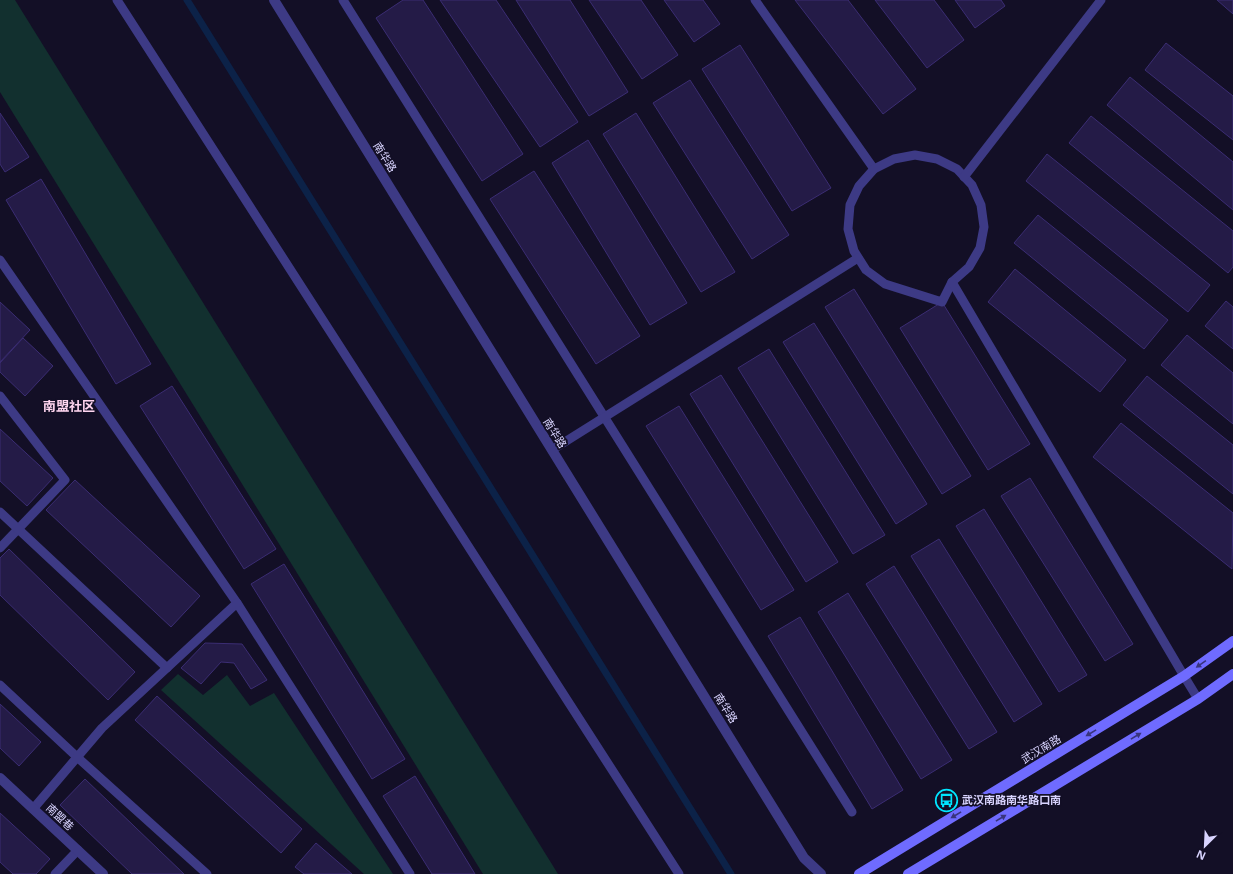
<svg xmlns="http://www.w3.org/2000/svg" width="1233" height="874" font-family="'Noto Sans','Noto Sans SC',sans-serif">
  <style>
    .green { fill: #12302f }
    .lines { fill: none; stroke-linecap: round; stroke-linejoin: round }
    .stream { stroke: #0c2248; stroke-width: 7 }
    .building { fill: #241b47; stroke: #3b2d73 }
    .service { stroke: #3d3a85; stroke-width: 9 }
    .minor { stroke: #3d3a85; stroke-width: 10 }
    .secondary { stroke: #6f6bff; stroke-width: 10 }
    .oneway { fill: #38347d }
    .labels { text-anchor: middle; stroke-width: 3.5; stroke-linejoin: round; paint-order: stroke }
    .street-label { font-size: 11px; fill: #d9d4ff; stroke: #130f26 }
    .poi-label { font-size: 11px; font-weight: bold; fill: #d9d4ff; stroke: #130f26; text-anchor: start }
    .quarter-label { font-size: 13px; font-weight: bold; fill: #ffd6f0; stroke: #130f26 }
  </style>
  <rect width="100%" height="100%" fill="#130f26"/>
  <!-- green -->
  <g class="green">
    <polygon points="0,0 15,0 558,874 483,874 0,92"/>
    <polygon points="178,674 203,695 227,675 250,706 274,693 393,874 364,874 161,690"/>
  </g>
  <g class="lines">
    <!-- stream -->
    <polyline class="stream" points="187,0 731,874"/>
  </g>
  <!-- building -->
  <g class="building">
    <polygon points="403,0 423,0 523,154 482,181 376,18"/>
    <polygon points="440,0 496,0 578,122 540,147"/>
    <polygon points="516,0 570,0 628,92 589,116"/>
    <polygon points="589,0 641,0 678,55 642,79"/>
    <polygon points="664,0 703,0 720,24 694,42"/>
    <polygon points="795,0 848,0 916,89 883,114"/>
    <polygon points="875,0 934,0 964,40 927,68"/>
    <polygon points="955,0 1001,0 1005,6 975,28"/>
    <polygon points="1217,0 1233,0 1233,14"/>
    <polygon points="1166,43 1233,96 1233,140 1145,70"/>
    <polygon points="740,45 831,188 792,211 702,69"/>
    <polygon points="1130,77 1233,162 1233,210 1107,105"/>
    <polygon points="690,80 789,235 752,259 653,103"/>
    <polygon points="0,113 29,157 5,172 0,164"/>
    <polygon points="636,113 735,272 701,292 603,134"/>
    <polygon points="1091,116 1233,231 1233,267 1228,273 1069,143"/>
    <polygon points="588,140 687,303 650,325 552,163"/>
    <polygon points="1047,154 1210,285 1188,312 1026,181"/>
    <polygon points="534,171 640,336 596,364 490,199"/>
    <polygon points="41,179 151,364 116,384 6,200"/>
    <polygon points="1038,215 1168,320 1144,349 1014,243"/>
    <polygon points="1015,269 1126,360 1100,392 988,302"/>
    <polygon points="854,289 971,476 942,494 825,307"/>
    <polygon points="1226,301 1233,307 1233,349 1205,326"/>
    <polygon points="0,302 30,330 0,362"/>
    <polygon points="942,302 1030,444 988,470 900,328"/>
    <polygon points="814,323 927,504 896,524 783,342"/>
    <polygon points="1187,335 1233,373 1233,424 1161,365"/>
    <polygon points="23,338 53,366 25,396 0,372 0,363"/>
    <polygon points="769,349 885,535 853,554 738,368"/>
    <polygon points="721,375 838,562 806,582 690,394"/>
    <polygon points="1147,376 1233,445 1233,494 1123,405"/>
    <polygon points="172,386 276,549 244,569 140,406"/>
    <polygon points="679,406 794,590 761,610 646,426"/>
    <polygon points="1121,423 1233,513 1232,569 1093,457"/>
    <polygon points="0,429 53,478 27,506 0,481"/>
    <polygon points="1030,478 1133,644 1105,661 1001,496"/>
    <polygon points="75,480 200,596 171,627 46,510"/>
    <polygon points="984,509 1087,675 1059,692 956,526"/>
    <polygon points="939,539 1042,704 1014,722 911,556"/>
    <polygon points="9,549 135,672 108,700 0,595 0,558"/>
    <polygon points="284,564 405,759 372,779 251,584"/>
    <polygon points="894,566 997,732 969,749 866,584"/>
    <polygon points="848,593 952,760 921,779 818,612"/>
    <polygon points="800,617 903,790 872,809 768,636"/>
    <polygon points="205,643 242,644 267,680 251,689 234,663 221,662 201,684 181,668"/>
    <polygon points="157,696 302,829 281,853 135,720"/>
    <polygon points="0,704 41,742 19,766 0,748"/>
    <polygon points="415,776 475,874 432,874 383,796"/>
    <polygon points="85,779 184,874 132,874 60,805"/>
    <polygon points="0,813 50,859 36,874 13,874 0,862"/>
    <polygon points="316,843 352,874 304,874 295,867"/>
  </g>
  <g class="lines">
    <!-- service -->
    <g class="service">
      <polyline points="117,0 679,874"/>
      <polyline points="343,0 852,812"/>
      <polyline points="755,0 874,169"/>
      <polygon points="915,155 937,159 957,169 972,185 981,205 984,227 980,248 969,267 952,282 942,302 885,284 866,270 854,251 848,229 850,205 859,186 874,169 894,159"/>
      <polyline points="964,177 1101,0"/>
      <polyline points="0,260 237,603 410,874"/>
      <polyline points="952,282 1184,676 1198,699"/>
      <polyline points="0,396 65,480 0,548"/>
      <polyline points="552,450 858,258"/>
      <polyline points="0,512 167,668"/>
      <polyline points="0,685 77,757 207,874"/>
      <polyline points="33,809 102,728 237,603"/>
      <polyline points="55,874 78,850"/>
    </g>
    <!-- minor -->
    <g class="minor">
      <polyline points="274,0 804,858 821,874"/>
      <polyline points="0,778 103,874"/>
    </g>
    <!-- secondary -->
    <g class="secondary">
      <polyline points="859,874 1184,676 1233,641"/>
      <polyline points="908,874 1198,699 1233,674"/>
    </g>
  </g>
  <!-- one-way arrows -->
  <defs><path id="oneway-solid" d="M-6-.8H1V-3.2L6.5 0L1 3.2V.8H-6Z"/></defs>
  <g class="oneway">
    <use href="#oneway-solid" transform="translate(1201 664) rotate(145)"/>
    <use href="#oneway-solid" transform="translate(1091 733) rotate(149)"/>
    <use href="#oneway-solid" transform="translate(1136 736) rotate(-31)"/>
    <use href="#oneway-solid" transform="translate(956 815) rotate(149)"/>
    <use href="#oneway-solid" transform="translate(1001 818) rotate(-31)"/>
  </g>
  <!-- icons -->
  <defs>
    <symbol id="bus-ring" viewBox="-11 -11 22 22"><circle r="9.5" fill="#130f26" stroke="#00e5ff" stroke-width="1.5"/><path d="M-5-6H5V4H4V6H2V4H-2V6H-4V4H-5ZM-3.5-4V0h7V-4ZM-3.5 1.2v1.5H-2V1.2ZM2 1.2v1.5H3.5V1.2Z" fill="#00e5ff"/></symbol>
  </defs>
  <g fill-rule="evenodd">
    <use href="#bus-ring" x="934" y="788" width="25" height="25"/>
  </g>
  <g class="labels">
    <!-- street labels -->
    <g class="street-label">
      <text transform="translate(385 157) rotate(58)" y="4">南华路</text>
      <text transform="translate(555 433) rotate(58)" y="4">南华路</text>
      <text transform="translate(726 708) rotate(58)" y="4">南华路</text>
      <text transform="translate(1041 749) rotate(-31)" y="4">武汉南路</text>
      <text transform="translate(60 817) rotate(43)" y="4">南盟巷</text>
    </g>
    <!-- poi labels -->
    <g class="poi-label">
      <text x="962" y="804">武汉南路南华路口南</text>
    </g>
    <!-- quarter labels -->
    <g class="quarter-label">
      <text x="69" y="411">南盟社区</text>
    </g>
  </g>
  <!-- north arrow -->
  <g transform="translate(1205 846) rotate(204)" stroke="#130f26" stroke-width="3" paint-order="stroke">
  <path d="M0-3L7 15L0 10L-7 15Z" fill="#d9d4ff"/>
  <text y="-6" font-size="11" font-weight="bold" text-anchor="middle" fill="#d9d4ff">N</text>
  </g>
</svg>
